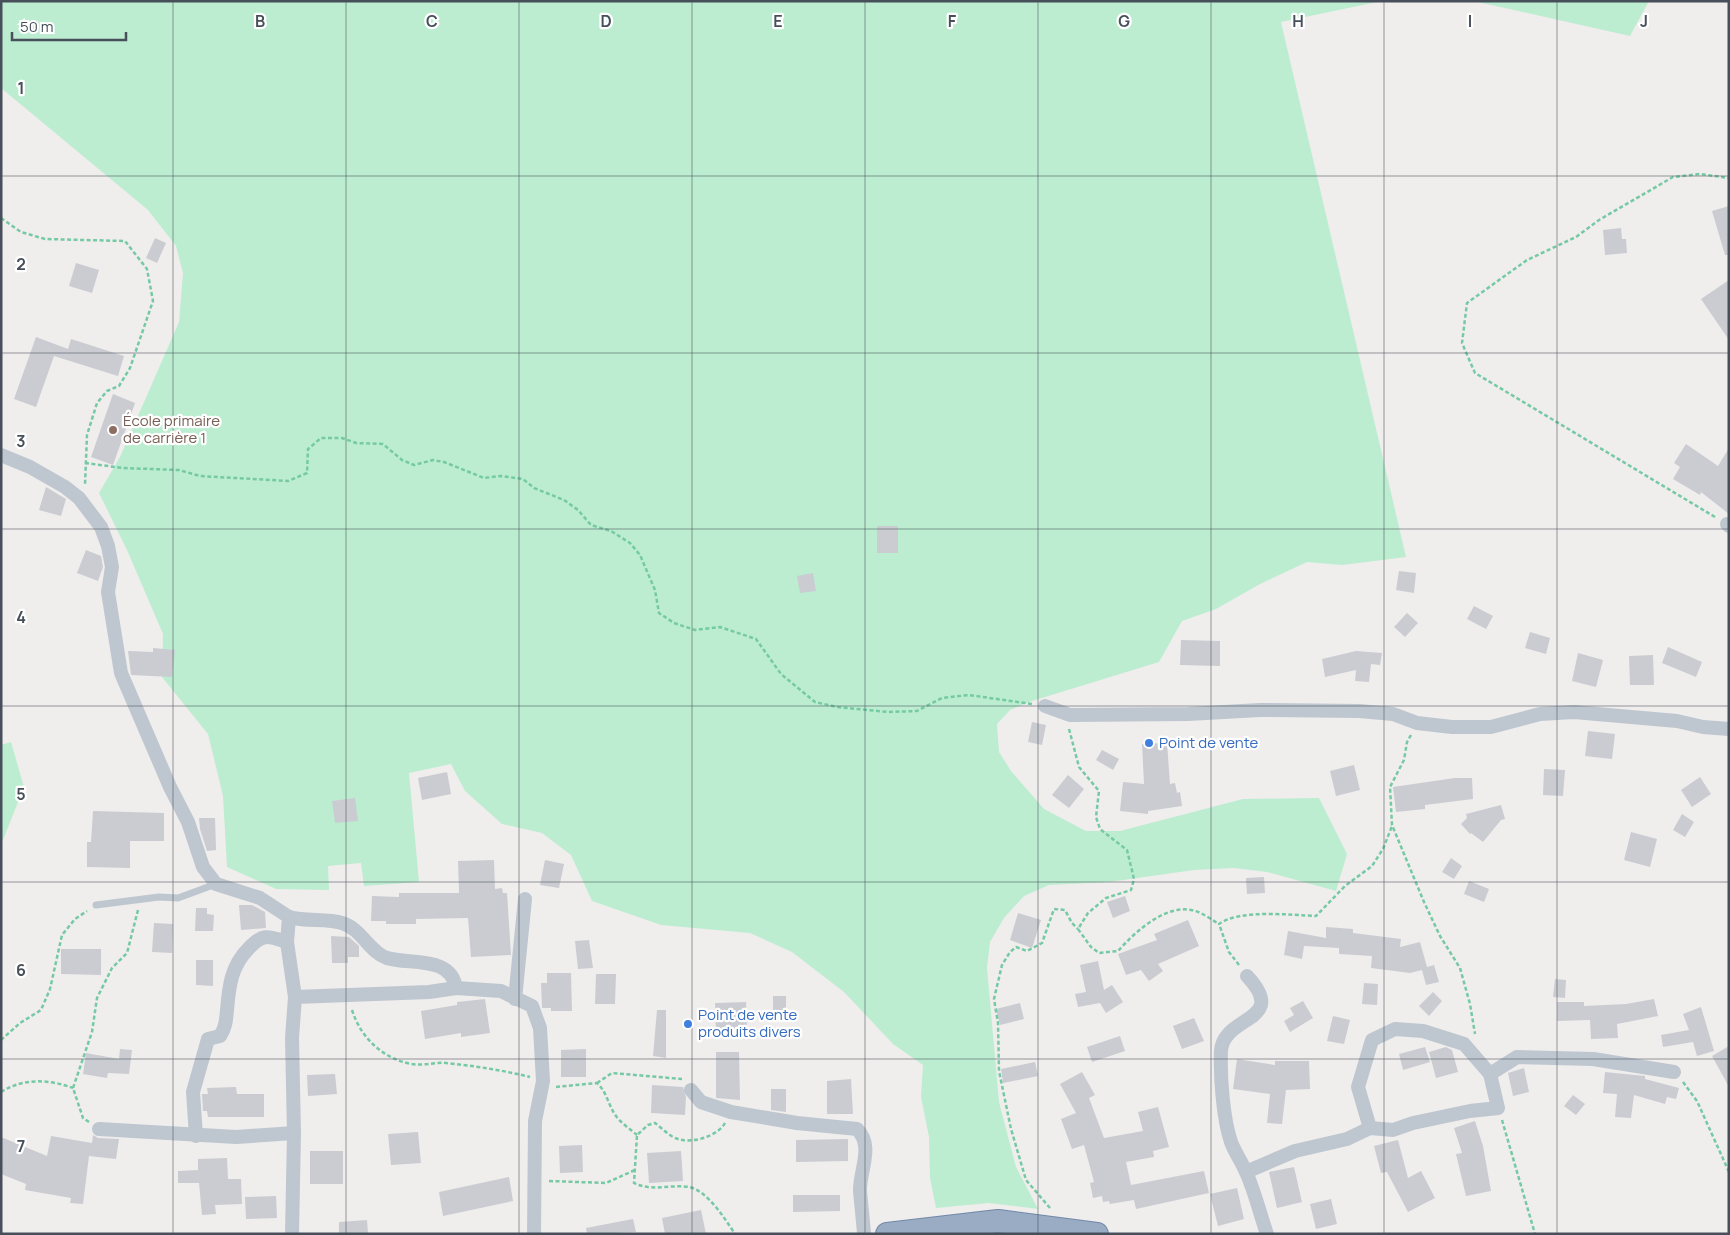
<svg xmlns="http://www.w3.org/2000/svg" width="1730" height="1235" font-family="Manrope,sans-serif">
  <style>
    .green { fill: #bcedd1 }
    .building { fill: #caccd2 }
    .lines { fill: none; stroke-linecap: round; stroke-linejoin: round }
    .trunk-casing { stroke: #7188a7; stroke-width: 24 }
    .path { stroke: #75caa4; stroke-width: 2.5; stroke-dasharray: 4 2.5; stroke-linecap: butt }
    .service { stroke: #bec7cf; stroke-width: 7 }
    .minor { stroke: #bec7cf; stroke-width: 14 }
    .trunk { stroke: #9aacc4; stroke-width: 22 }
    .grid { fill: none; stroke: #464f5a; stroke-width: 1; stroke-opacity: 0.55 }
    .education-dot { fill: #8d6e63; stroke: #fff; stroke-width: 2 }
    .shop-dot { fill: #3f7fe0; stroke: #fff; stroke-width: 2 }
    .labels { text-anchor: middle; stroke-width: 4.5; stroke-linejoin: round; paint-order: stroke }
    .education-label { font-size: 15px; fill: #785e54; stroke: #fff; text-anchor: start }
    .shop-label { font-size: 15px; fill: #366cbe; stroke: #fff; text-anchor: start }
    .grid-label { font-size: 16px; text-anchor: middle; font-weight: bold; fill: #464f5a; stroke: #fff; stroke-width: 4.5; stroke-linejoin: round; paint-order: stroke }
  </style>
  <rect width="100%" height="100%" fill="#f0eded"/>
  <!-- green -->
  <g class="green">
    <polygon points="1,1 1382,1 1281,22 1406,557 1342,565 1307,562 1260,584 1216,609 1182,621 1159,662 1032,701 1010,710 997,724 999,752 1011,771 1044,809 1086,831 1120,831 1243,799 1319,798 1347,854 1336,891 1267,872 1234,868 1194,870 1109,882 1049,885 1024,896 1004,918 990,942 987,968 999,1102 1016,1167 1038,1209 989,1203 936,1208 930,1178 929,1137 921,1097 923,1065 893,1044 844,992 792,952 750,933 661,925 592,901 571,855 542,833 502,824 465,791 451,764 409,773 419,882 364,886 361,863 328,866 329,890 276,889 227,867 223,796 208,734 162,677 163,634 127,550 99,493 120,457 179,322 183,273 176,246 148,210 1,88"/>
    <polygon points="1473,1 1649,1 1630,36"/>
    <polygon points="11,742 24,787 1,845 1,745"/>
  </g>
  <!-- building -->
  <g class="building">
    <polygon points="1729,206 1729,255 1725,255 1712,211"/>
    <polygon points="1621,228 1622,239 1626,239 1627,253 1605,255 1603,230"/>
    <polygon points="155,238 166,243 157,263 146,258"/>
    <polygon points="76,263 99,270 92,293 69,286"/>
    <polygon points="1729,280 1729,340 1701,299"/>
    <polygon points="36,337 68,349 71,339 124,356 118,376 54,356 36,407 14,399"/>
    <polygon points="113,394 135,403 113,465 91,457"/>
    <polygon points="1686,444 1718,466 1729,448 1729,514 1701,492 1700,495 1673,479 1680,467 1674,463"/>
    <polygon points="46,487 66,499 61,516 39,510"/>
    <rect x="877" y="526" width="21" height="27"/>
    <polygon points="86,550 101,556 103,567 98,581 77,573"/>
    <polygon points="1399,571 1416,573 1414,593 1396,590"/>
    <polygon points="813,573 816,591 800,593 797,576"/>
    <polygon points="1474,606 1493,616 1486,629 1467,619"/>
    <polygon points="1407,613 1418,623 1405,637 1394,627"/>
    <polygon points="1530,632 1550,638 1546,654 1525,648"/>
    <polygon points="1181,640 1220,641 1220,666 1180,665"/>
    <polygon points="1668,647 1702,662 1696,677 1662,663"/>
    <polygon points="153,648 175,650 172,677 131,675 128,651 153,652"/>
    <polygon points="1356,651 1382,653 1380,665 1371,664 1369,682 1355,681 1356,670 1325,677 1322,659"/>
    <polygon points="1578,653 1603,660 1596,687 1572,681"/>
    <polygon points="1653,655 1654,685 1630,685 1629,656"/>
    <polygon points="1032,722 1046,725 1042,745 1028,742"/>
    <polygon points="1588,731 1615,734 1612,759 1585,756"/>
    <polygon points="1167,743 1170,784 1175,783 1177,793 1180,792 1182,806 1148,811 1148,814 1120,811 1123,782 1144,784 1142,744"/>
    <polygon points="1102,750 1119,759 1113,770 1096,760"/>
    <polygon points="1354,765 1360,790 1336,796 1330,771"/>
    <polygon points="1544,769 1565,770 1563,796 1543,795"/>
    <polygon points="447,772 451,794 422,800 418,778"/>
    <polygon points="1068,775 1084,789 1069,808 1052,795"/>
    <polygon points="1700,777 1711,794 1692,807 1681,790"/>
    <polygon points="1455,778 1472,778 1473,799 1425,805 1425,809 1396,812 1393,787"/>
    <polygon points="355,798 358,821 335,823 332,801"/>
    <polygon points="1501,805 1505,819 1501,820 1483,842 1471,833 1470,834 1461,824 1467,818 1466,814"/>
    <polygon points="93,811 164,813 164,841 130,841 130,868 87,867 87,842 91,842"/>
    <polygon points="1682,814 1694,822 1685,837 1673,830"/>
    <polygon points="199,818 215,818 216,850 207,851 200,829"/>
    <polygon points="1631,832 1657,839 1650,867 1624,860"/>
    <polygon points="1451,858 1462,866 1454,879 1442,872"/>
    <polygon points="494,860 495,889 502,888 503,893 507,893 511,955 471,957 468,918 416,919 416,924 386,924 386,921 371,921 372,896 399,897 399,893 459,893 458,861"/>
    <polygon points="545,860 564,864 559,888 540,885"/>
    <polygon points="1264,877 1265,893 1247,894 1246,878"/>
    <polygon points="1469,881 1489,889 1484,902 1464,894"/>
    <polygon points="1125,896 1130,911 1113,918 1107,902"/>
    <polygon points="239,905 252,905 265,912 266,928 241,930"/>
    <polygon points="196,908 207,908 207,914 214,915 213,931 195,931"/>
    <polygon points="1018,913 1041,920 1032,948 1010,940"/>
    <polygon points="1188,920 1199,946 1158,964 1163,971 1149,981 1141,970 1126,975 1118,954 1157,940 1154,934"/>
    <polygon points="154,923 173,924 172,953 152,952"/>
    <polygon points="1326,927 1353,929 1353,933 1401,939 1400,947 1420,942 1427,967 1434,965 1439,982 1426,985 1422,970 1410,973 1371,968 1372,956 1339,954 1339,948 1304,946 1302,959 1284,955 1288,931 1326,938"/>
    <polygon points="331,936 349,937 359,946 359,957 348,957 348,963 332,963"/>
    <polygon points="589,940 593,968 578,969 575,941"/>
    <polygon points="61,949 101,949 101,975 61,974"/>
    <polygon points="196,960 213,960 213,986 196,985"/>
    <polygon points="1098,961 1104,990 1112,985 1123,1002 1106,1013 1100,1003 1078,1007 1075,994 1086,992 1080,965"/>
    <polygon points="547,973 571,973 572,1011 551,1011 551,1008 542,1008 541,983 547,983"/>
    <polygon points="596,974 616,974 615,1004 595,1004"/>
    <polygon points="1555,979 1566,980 1565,998 1553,997"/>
    <polygon points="1364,983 1378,984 1377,1005 1362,1004"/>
    <polygon points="1433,992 1442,1001 1429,1016 1419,1006"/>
    <rect x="773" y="996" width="13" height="18"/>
    <polygon points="485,999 490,1033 461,1037 461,1033 425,1039 421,1011 457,1005 457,1002"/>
    <polygon points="1654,999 1658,1016 1617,1024 1618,1038 1591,1039 1590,1020 1557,1021 1557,1002 1584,1002 1584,1006 1626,1004"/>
    <polygon points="1303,1001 1313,1018 1290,1032 1284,1021 1294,1015 1290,1008"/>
    <polygon points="746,1002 747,1029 716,1030 715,1003"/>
    <polygon points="1020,1003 1024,1019 1000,1025 996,1009"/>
    <polygon points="1701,1007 1714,1051 1697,1056 1693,1042 1663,1047 1661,1035 1689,1030 1683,1014"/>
    <polygon points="657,1010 666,1010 666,1058 653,1056"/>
    <polygon points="1333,1016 1350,1020 1344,1044 1327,1041"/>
    <polygon points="1194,1018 1204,1041 1182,1049 1173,1026"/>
    <polygon points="1120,1036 1125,1051 1092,1062 1087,1047"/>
    <polygon points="1729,1046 1729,1087 1712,1056"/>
    <polygon points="1425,1047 1430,1062 1403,1070 1399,1054"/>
    <polygon points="1446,1047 1452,1050 1458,1072 1436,1078 1429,1052"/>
    <polygon points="120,1049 132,1050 129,1074 108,1073 107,1078 83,1074 86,1053 119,1059"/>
    <polygon points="586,1049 586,1077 561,1077 561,1050"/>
    <polygon points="716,1052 739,1052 740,1100 716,1098"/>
    <polygon points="1237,1059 1275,1065 1275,1061 1309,1061 1310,1089 1286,1090 1282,1124 1267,1123 1270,1094 1233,1089"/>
    <polygon points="1035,1062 1038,1076 1003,1083 1001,1069"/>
    <polygon points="1524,1068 1529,1092 1513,1096 1508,1073"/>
    <polygon points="1082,1072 1095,1095 1089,1098 1104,1138 1143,1131 1138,1112 1158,1107 1169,1147 1153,1151 1154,1157 1126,1162 1131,1185 1204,1171 1209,1193 1136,1209 1134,1200 1110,1204 1109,1201 1103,1202 1102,1196 1093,1198 1090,1183 1094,1182 1084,1145 1072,1149 1061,1119 1076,1113 1060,1084"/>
    <polygon points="1605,1072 1645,1076 1645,1079 1679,1088 1676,1099 1667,1097 1665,1104 1634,1095 1631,1118 1615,1117 1617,1094 1603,1093"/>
    <polygon points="335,1074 337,1094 308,1096 307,1075"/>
    <polygon points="851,1079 853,1114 827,1114 827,1081"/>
    <polygon points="652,1085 683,1087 686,1097 685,1115 651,1113"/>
    <polygon points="236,1087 237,1094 264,1094 264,1117 208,1117 207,1111 203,1111 202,1094 208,1094 207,1088"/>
    <polygon points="771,1089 786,1089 786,1112 771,1110"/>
    <polygon points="1573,1095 1585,1104 1576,1115 1564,1106"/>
    <polygon points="1475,1121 1483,1146 1491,1191 1466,1196 1456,1154 1462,1153 1454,1128"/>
    <polygon points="418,1132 421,1163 391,1165 388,1134"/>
    <polygon points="93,1135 98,1138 119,1139 116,1159 89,1156 83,1204 70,1203 71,1198 25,1190 26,1184 1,1174 1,1137 47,1156 51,1136 92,1143"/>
    <polygon points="848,1139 848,1161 796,1162 796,1140"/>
    <polygon points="1398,1140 1408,1178 1421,1171 1435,1198 1408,1212 1387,1172 1381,1173 1374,1146"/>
    <polygon points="582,1145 583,1172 560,1173 559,1146"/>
    <rect x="310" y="1151" width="33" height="33"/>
    <polygon points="681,1151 683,1181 649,1183 647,1153"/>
    <polygon points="227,1158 228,1179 241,1179 242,1204 215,1205 216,1214 202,1215 199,1183 178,1183 178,1171 198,1170 198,1159"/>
    <polygon points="1294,1167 1302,1202 1277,1208 1269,1172"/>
    <polygon points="509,1177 513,1201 443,1216 439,1192"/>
    <polygon points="1237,1188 1244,1219 1218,1226 1210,1194"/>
    <polygon points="793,1195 840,1195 840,1211 793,1212"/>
    <polygon points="276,1196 277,1218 246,1219 245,1197"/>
    <polygon points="1331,1199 1337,1224 1316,1229 1310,1204"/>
    <polygon points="701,1210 706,1234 665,1234 662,1218"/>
    <polygon points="633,1219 636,1232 587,1234 586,1228"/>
    <polygon points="367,1220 368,1234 339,1234 339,1222"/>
  </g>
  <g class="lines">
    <defs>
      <polyline id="trunk" points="887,1234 998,1221 1097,1234"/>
    </defs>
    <!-- trunk casing -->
    <use href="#trunk" class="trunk-casing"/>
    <!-- path -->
    <g class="path">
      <polyline points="1,218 21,232 45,239 125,241 147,269 153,301 130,368 119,386 107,391 97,403 87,435 85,485"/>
      <polyline points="85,463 123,468 179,470 200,476 288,481 307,473 308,449 321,438 342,438 356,443 383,444 402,460 414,465 433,460 444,462 484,478 501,476 523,479 534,488 564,500 578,510 591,525 611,531 630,543 640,555 655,590 659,613 674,623 695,630 720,627 756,639 781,674 815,702 837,707 888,712 917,711 942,698 969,695 1032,704"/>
      <polyline points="1715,517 1475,373 1462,343 1467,303 1527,260 1576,237 1599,220 1673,177 1700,174 1729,178"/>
      <path d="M 1069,729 L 1079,767 L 1099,791 L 1096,817 L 1100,829 L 1127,850 L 1134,879 L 1131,890 L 1106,898 L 1088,913 L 1078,929 L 1091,947 L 1099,953 L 1118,951 C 1135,932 1167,902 1195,911 C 1203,913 1212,920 1219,924"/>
      <polyline points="1411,735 1407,742 1404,760 1390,787 1392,825 1424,902 1440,936 1460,968 1470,1004 1475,1034"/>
      <path d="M 1239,965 L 1229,952 L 1219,924 C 1239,909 1291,915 1316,916 L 1345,886 L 1372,866 L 1383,849 L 1392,826"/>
      <path d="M 352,1010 C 361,1038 382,1058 411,1064 C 423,1066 435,1062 446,1063 C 475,1066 502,1070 530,1077"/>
      <polyline points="1,1040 20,1023 41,1010 50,989 62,935 75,919 87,911"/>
      <polyline points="1683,1082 1697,1101 1729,1172"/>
      <polyline points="597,1083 612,1073 682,1079"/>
      <path d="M 556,1087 L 597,1083 C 607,1092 608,1105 616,1116 C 621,1123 630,1129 637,1135"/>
      <path d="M 1,1092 C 23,1078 49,1079 73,1088"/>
      <polyline points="1502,1120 1535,1234"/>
      <polyline points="89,1122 83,1118 73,1088 92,1032 97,998 112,968 127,953 138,910"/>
      <path d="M 725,1123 C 718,1136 692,1144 678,1139 C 670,1137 662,1128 655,1123 L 648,1125 L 637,1135 L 634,1183 C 652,1192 670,1184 689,1187 C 708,1191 725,1219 735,1234"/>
      <polyline points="549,1181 606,1183 635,1170"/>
      <polyline points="1050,1208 1026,1180 1011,1129 999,1071 998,1023 994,999 1002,965 1010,952 1016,947 1027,951 1042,943 1054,909 1065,910 1072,923 1078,929"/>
    </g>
    <!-- service -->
    <polyline class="service" points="96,905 159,897 178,898 216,884"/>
    <!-- minor -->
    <g class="minor">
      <polyline points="1,455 30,467 65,487 79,498 101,527 108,546 112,567 108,592 121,673 170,787 188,822 203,867 216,884 260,898 289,917 287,942 295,997 429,992 456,988 501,991 532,1006 540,1028 543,1081 535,1121 534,1234"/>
      <polyline points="1727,524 1729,526"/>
      <polyline points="1045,706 1070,715 1188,714 1260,710 1359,711 1393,714 1417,723 1452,727 1491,727 1540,714 1574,712 1677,721 1703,727 1729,729"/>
      <path d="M 289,917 C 306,922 326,918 342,923 C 362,929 369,952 387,958 C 409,965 451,955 456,988"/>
      <path d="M 1247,976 C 1290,1022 1223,1015 1221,1051 C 1220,1077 1223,1118 1231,1142 C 1235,1153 1242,1162 1246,1172 C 1255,1192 1260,1214 1267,1234"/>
      <polyline points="515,999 525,899"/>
      <path d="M 691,1090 L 701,1102 L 731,1112 L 797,1123 L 857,1129 C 874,1146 860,1169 860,1190 C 861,1204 863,1219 864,1234"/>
      <polyline points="1370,1128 1358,1087 1372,1040 1395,1029 1423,1031 1464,1044 1490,1074"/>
      <polyline points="99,1129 236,1137 294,1133"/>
      <path d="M 196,1136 L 193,1092 L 208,1039 L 220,1036 C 226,1027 226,1020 227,1010 C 229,986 231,966 249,948 C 263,933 268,936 287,942"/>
      <polyline points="1246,1172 1295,1151 1347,1139 1370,1128 1393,1130 1413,1123 1470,1111 1498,1108 1490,1074 1517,1057 1593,1059 1674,1072"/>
      <polyline points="292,1234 294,1133 292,1038 295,997"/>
    </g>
    <!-- trunk -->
    <use href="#trunk" class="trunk"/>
  </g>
  <!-- grid -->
  <path class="grid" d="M 173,1 L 173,1234M 346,1 L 346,1234M 519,1 L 519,1234M 692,1 L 692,1234M 865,1 L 865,1234M 1038,1 L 1038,1234M 1211,1 L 1211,1234M 1384,1 L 1384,1234M 1557,1 L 1557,1234M 1,176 L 1729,176M 1,353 L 1729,353M 1,529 L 1729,529M 1,706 L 1729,706M 1,882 L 1729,882M 1,1059 L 1729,1059"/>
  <!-- markers -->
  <circle class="education-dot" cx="113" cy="430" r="5"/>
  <g class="shop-dot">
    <circle cx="1149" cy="743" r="5"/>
    <circle cx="688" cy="1024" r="5"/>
  </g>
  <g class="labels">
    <!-- education labels -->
    <g class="education-label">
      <text x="123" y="426">École primaire<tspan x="123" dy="17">de carrière 1</tspan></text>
    </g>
    <!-- shop labels -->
    <g class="shop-label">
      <text x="1159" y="748">Point de vente</text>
      <text x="698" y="1020">Point de vente<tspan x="698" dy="17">produits divers</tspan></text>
    </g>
  </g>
  <g class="grid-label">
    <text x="260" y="27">B</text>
    <text x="432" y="27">C</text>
    <text x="606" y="27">D</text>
    <text x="778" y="27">E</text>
    <text x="952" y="27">F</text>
    <text x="1124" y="27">G</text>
    <text x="1298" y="27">H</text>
    <text x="1470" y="27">I</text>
    <text x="1644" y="27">J</text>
    <text x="21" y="94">1</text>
    <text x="21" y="270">2</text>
    <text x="21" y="447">3</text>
    <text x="21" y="623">4</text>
    <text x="21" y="800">5</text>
    <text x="21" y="976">6</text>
    <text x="21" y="1152">7</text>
  </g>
  <!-- border -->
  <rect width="1730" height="1235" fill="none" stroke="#464f5a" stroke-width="5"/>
  <!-- scale -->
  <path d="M12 32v8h114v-8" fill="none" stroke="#464f5a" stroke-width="2.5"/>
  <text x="20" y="32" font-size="15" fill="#464f5a" stroke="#ffffff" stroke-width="4" paint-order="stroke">50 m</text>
</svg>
